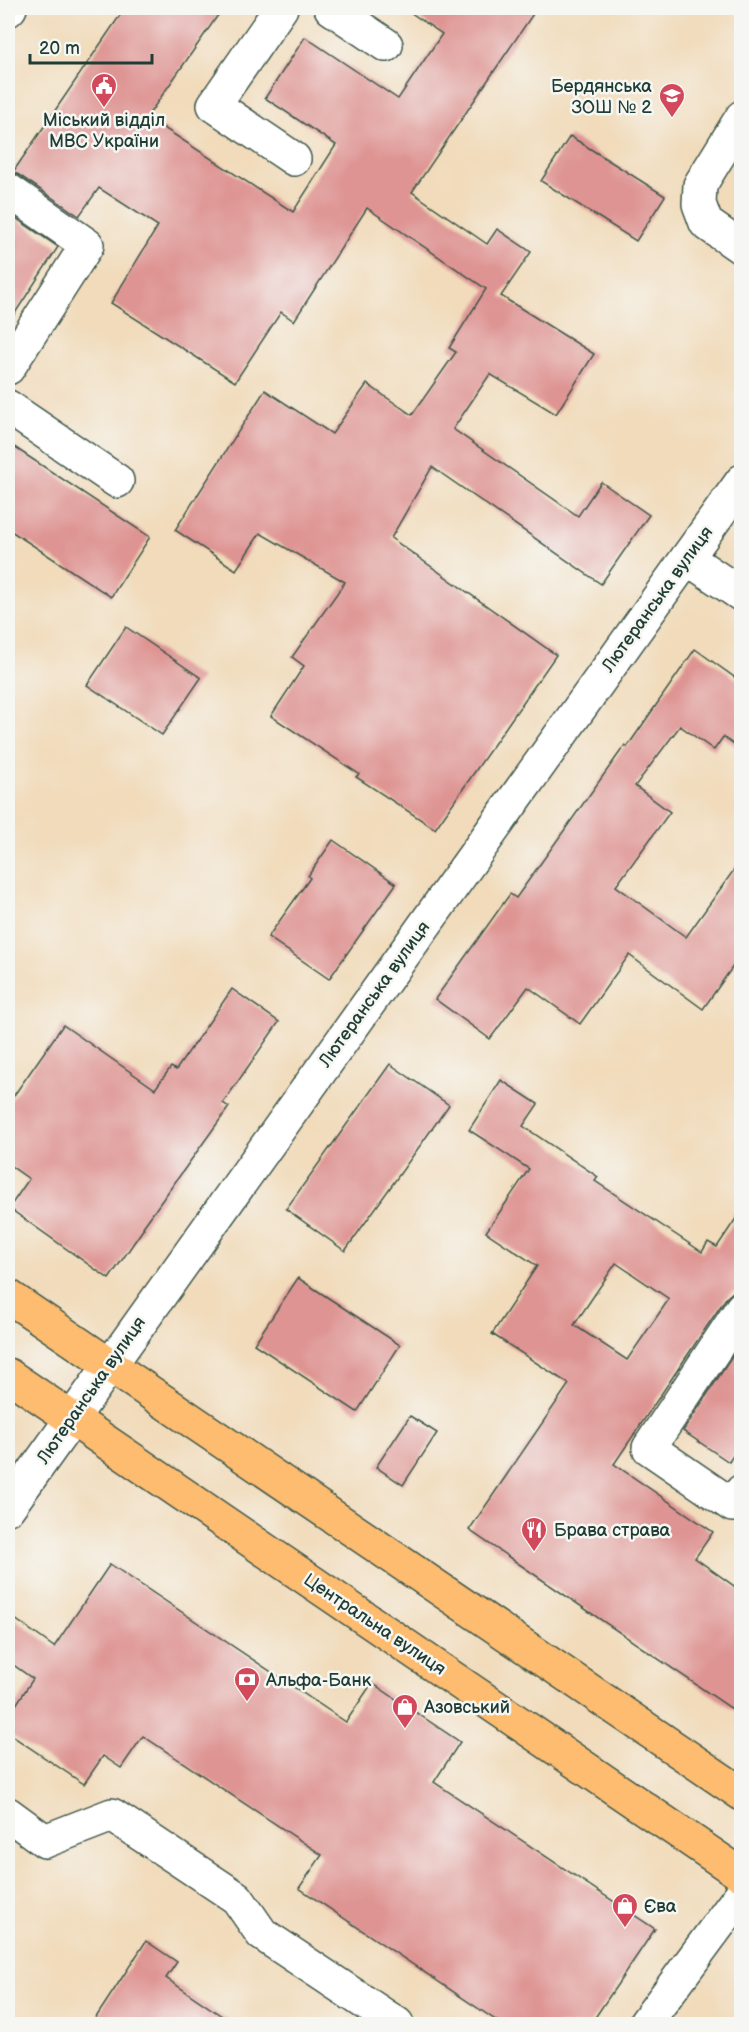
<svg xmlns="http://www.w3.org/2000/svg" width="749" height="2032" font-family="'Balsamiq Sans',sans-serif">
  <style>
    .building { fill: #de9493; fill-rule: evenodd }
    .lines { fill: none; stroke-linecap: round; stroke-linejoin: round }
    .minor-casing { stroke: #3e5548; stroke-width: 36 }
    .major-casing { stroke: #3e5548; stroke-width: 36 }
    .minor { stroke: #fff; stroke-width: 33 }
    .major { stroke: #fdbc70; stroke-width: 33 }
    .labels { text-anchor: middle; stroke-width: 5; stroke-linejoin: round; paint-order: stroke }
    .poi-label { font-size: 18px; fill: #1f3d34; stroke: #f6f6f2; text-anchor: start }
    .street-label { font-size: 18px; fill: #1f3d34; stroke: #f6f6f2 }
  </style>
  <rect width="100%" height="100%" fill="#f6f6f2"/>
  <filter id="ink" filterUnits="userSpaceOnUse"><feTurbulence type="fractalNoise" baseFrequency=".0167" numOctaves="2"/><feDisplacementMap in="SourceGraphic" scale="12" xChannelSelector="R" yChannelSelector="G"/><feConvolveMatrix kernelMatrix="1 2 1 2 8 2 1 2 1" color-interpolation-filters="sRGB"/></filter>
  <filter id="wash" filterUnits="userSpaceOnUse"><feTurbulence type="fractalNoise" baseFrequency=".008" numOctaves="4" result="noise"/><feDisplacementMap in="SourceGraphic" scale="24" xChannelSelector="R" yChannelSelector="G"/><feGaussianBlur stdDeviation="1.35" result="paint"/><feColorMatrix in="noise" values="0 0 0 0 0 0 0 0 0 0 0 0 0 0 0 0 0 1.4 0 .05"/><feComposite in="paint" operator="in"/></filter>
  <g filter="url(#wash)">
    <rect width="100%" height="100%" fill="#f1dbbb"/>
    <g id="blocks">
      <!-- building -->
      <g class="building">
        <polygon points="125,8 223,8 147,117 293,212 336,145 265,98 305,37 398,99 442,34 404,8 537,8 412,192 487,244 497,229 531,252 501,296 594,354 556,414 490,374 453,429 578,516 601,482 649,515 601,584 432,467 391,538 556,655 435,829 356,777 359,774 271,716 304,666 292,657 345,582 260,533 236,570 175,530 265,390 332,434 367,384 412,415 456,352 449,348 486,289 367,208 294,321 281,312 235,382 111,303 158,226 99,188 79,216 19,175 13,172"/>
        <polygon points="570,136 665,196 636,241 541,181"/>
        <polygon points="8,213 58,247 8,324"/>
        <polygon points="8,443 150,537 111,597 8,529"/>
        <polygon points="126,627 201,678 162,735 87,685"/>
        <polygon points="695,649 741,682 741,750 723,737 714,750 680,726 635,786 670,812 616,886 686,937 741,860 741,955 703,1009 629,955 580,1024 528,987 490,1039 435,999 510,894 516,898 625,745 627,747"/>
        <polygon points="333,840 396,884 329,979 268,937 310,878 308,876"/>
        <polygon points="232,989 279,1022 223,1103 229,1107 143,1227 144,1228 109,1279 9,1208 29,1179 8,1164 8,1104 63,1025 155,1089 171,1067 176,1070"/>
        <polygon points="390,1064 449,1105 345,1251 286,1209"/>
        <path d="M 501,1080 L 538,1104 L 523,1126 L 598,1177 L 595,1181 L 702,1252 L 708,1242 L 717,1247 L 741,1211 L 741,1290 L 733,1292 L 726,1298 L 614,1464 L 713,1532 L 695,1558 L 741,1591 L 741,1715 L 469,1530 L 569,1384 L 492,1334 L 537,1266 L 486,1232 L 529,1169 L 469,1130 ZM 616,1263 L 669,1299 L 627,1360 L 574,1325 Z"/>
        <polygon points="298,1278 400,1345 357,1412 254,1344"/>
        <polygon points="741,1343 741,1443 729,1462 683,1431"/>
        <polygon points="410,1416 437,1433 403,1485 376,1467"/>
        <polygon points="110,1564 346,1722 372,1683 460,1742 434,1782 655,1929 590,2025 503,2025 299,1888 322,1855 143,1736 121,1768 103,1756 84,1784 8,1733 8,1717 33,1679 8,1661 8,1614 54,1647"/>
        <polygon points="146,1941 177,1962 166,1978 235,2025 91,2025"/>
      </g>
    </g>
  </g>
  <g filter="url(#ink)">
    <use href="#blocks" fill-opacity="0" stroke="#3e5548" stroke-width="1.5"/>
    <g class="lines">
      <defs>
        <g id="minor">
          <polyline points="281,8 214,105 294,159"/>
          <polyline points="331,8 386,45"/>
          <polyline points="8,10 10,8"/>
          <polyline points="742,117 700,185 699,204 706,223 742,248"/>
          <polyline points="8,190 87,245 8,368"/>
          <polyline points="8,407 117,481"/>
          <polyline points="687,558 742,595"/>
          <polyline points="742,1308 649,1448 732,1505 742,1491"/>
          <polyline points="8,1508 742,481"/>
          <polyline points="8,1814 45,1841 112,1815 237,1898 262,1934 397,2024"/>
          <polyline points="645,2024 742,1893"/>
        </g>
        <g id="major">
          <polyline points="8,1296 742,1794"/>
          <polyline points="8,1375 742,1875"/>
        </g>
      </defs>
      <!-- minor casing -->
      <use href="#minor" class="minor-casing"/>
      <!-- major casing -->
      <use href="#major" class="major-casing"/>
      <!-- minor -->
      <use href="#minor" class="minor"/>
      <!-- major -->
      <use href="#major" class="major"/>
    </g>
  </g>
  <!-- icons -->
  <defs>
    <symbol id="civic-pin" viewBox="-11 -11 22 30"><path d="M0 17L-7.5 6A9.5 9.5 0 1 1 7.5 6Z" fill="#d1495b" stroke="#f6f6f2"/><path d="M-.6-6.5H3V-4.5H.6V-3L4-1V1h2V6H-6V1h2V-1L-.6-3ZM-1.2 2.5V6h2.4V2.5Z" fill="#fff"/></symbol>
    <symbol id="school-pin" viewBox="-11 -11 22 30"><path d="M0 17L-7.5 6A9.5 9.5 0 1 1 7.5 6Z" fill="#d1495b" stroke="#f6f6f2"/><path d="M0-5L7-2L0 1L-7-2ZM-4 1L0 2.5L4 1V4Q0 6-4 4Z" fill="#fff"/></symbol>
    <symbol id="restaurant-pin" viewBox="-11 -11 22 30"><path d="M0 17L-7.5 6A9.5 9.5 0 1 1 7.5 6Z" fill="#d1495b" stroke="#f6f6f2"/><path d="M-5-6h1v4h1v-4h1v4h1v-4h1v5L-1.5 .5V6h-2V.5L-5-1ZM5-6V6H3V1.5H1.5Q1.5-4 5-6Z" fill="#fff"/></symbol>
    <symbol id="bank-pin" viewBox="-11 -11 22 30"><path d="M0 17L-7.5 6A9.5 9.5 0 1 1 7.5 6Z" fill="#d1495b" stroke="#f6f6f2"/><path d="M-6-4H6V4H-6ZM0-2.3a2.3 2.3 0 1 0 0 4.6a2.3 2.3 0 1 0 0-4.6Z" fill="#fff"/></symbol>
    <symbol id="shop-pin" viewBox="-11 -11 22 30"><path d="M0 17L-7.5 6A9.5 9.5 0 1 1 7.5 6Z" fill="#d1495b" stroke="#f6f6f2"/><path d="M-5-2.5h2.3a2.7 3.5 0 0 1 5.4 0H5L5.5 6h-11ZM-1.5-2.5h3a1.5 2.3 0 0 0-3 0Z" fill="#fff"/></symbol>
  </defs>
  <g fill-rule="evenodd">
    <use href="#civic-pin" x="89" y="71" width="30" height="40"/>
    <use href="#school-pin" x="657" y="81" width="30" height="40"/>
    <use href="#restaurant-pin" x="519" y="1515" width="30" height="40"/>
    <use href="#bank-pin" x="232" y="1665" width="30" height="40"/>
    <use href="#shop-pin" x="390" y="1692" width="30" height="40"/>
    <use href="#shop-pin" x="610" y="1891" width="30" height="40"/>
  </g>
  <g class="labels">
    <!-- poi labels -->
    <g class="poi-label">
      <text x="652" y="92" text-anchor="end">Бердянська<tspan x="652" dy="21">ЗОШ № 2</tspan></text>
      <text x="104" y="126" text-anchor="middle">Міський відділ<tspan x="104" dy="21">МВС України</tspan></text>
      <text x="554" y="1536">Брава страва</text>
      <text x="266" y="1686">Альфа-Банк</text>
      <text x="424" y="1713">Азовський</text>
      <text x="644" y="1912">Єва</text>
    </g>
    <!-- street labels -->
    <g class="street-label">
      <text transform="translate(657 599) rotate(-54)" y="6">Лютеранська вулиця</text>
      <text transform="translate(374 994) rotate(-54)" y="6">Лютеранська вулиця</text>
      <text transform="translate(91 1390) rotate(-55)" y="6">Лютеранська вулиця</text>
      <text transform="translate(375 1624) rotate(34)" y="6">Центральна вулиця</text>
    </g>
  </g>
  <!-- margin -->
  <rect width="749" height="2032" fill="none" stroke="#f6f6f2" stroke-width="30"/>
  <!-- scale -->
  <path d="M30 54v9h122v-9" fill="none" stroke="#1f3d34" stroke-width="3"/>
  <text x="39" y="54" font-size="18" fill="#1f3d34" stroke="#f6f6f2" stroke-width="4.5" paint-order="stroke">20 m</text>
</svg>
